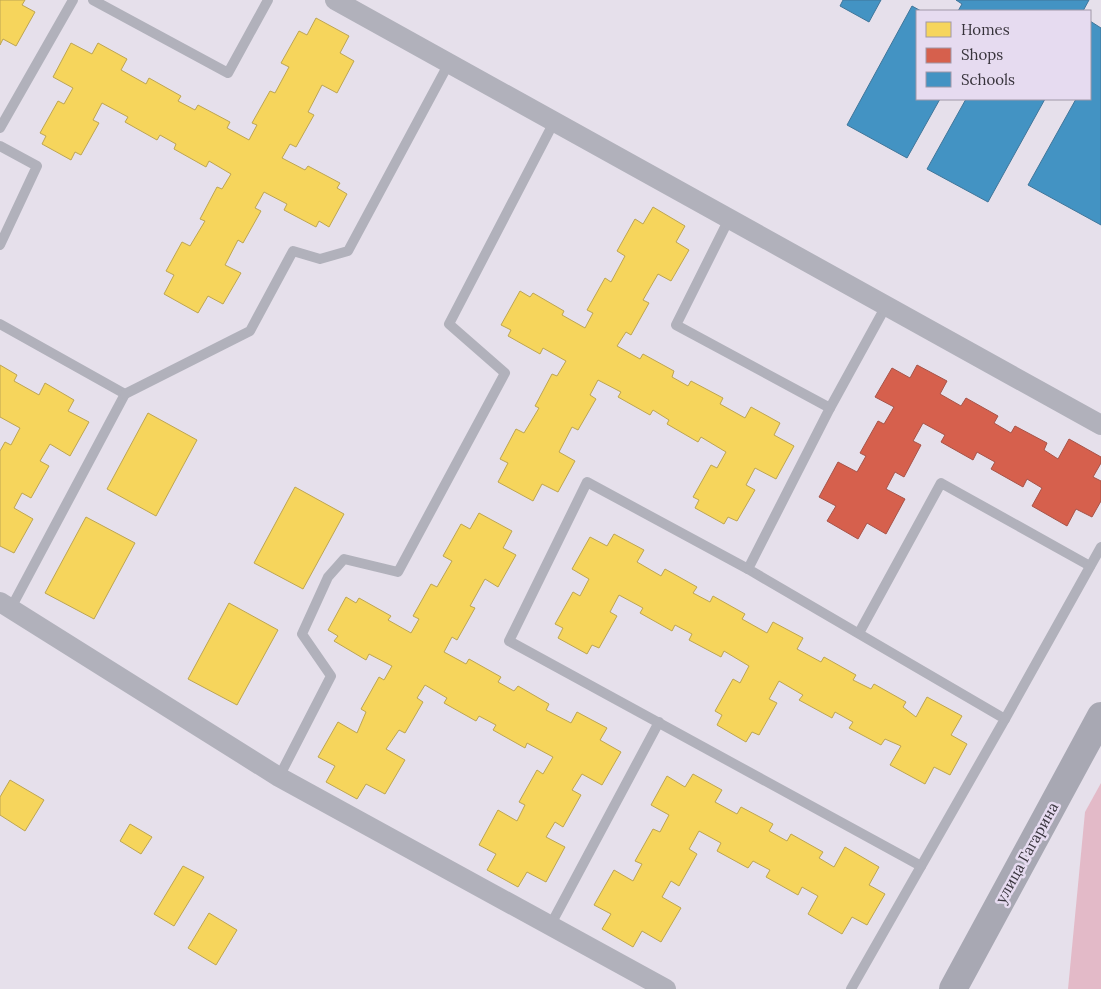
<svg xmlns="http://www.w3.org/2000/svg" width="1101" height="989" font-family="Lora,serif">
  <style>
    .forest { fill: #e3bac8 }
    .homes { fill: #f6d55c; stroke: #bda552 }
    .shops { fill: #d6604d; stroke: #a75348 }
    .schools { fill: #4393c3; stroke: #40769a }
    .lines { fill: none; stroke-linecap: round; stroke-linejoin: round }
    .lane { stroke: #b1b1bb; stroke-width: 10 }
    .street { stroke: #b1b1bb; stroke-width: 20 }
    .secondary { stroke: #a8a8b3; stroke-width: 28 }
    .labels { text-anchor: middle; stroke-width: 5; stroke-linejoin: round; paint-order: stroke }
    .street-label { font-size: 15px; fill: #38343c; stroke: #e6dbf0 }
  </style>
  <rect width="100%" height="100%" fill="#e6e0eb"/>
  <!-- forest -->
  <polygon class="forest" points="1101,783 1101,989 1068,989 1085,812"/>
  <!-- homes -->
  <g class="homes">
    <polygon points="0,0 25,0 22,5 35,12 16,46 3,39 0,45"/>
    <polygon points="316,18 349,36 340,53 354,61 337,93 322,85 308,112 314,115 296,147 290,144 282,158 305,170 308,166 340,183 337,188 347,194 329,227 319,221 316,227 284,210 287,204 264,192 255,208 261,211 243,243 238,240 225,265 241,273 223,304 208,296 198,313 164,294 174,275 166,271 182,242 190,246 205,221 200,219 217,187 222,189 231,174 209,161 206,167 174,149 176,144 160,135 157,140 125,122 128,117 102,103 93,120 99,123 81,155 75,152 71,160 42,144 46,136 40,133 58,101 64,104 73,88 53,77 71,43 92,54 98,43 127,59 121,70 146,84 149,78 181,96 178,101 195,110 198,105 230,122 227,128 249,140 257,125 252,123 270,91 275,93 289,67 281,63 299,31 307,35"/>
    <polygon points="653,207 685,226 676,242 689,250 671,281 658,274 643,300 649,303 631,335 626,332 617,346 640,359 643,354 674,371 672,377 688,386 691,381 723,398 720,404 745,418 751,407 780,423 774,435 794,446 776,479 755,468 746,485 755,490 737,521 728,517 724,524 695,508 699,500 693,497 711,465 717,468 726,452 701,437 698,442 667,424 669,420 653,410 650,415 618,397 621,392 598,380 590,395 596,399 578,430 572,427 559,452 575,461 558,492 542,484 533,501 498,482 508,463 500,459 516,429 524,433 539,408 535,406 552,374 557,376 566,361 543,348 540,354 508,336 511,330 501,325 520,291 530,297 533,293 564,311 562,315 585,328 593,313 587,310 605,278 611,282 625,256 617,251 635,219 643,224"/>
    <polygon points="0,365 17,375 14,381 39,395 45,383 74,400 68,411 89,422 70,456 50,444 40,461 49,466 31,498 22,493 14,508 33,519 14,553 0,546 0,451 5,442 11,445 20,428 0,417"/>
    <polygon points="148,413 197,440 156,516 107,489"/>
    <polygon points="295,487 344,514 303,589 254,563"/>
    <polygon points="479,513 512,531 503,548 516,555 498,587 485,579 470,606 475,608 457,640 452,637 444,652 466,664 469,659 501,677 498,682 514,691 518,686 549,704 546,710 571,723 577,712 607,728 600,740 621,752 602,785 582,774 572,790 581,795 563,827 555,822 546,837 565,847 546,882 527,872 518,887 487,870 496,854 479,845 498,810 517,821 525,805 519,802 537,770 543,774 553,757 527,743 525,748 493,730 496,725 479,716 476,721 444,703 447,698 425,685 417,698 423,702 405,733 399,730 386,749 405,760 385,794 366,784 357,799 326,782 335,766 318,757 338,722 357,733 366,712 361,709 379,677 384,680 392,666 369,654 366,660 334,641 338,636 328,630 346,597 356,603 359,598 391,616 388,620 411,633 419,619 413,616 431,584 437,587 452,561 443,556 461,524 470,529"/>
    <polygon points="86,517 135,543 94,619 45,593"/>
    <polygon points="614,534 644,550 637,562 661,576 665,569 697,587 693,593 710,602 713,596 745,614 742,619 767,633 773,622 803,638 797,649 821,662 824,657 856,675 853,680 871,689 874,684 906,702 903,707 916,717 927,697 962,716 951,735 967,744 950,775 934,767 925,784 890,765 901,746 885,739 881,745 849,728 853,722 835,712 832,718 799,700 803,695 779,681 769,699 777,703 759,735 752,732 746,742 717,725 722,715 715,711 733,679 740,683 749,666 724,651 721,657 689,640 692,634 675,625 672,631 640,613 643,608 619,595 610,612 617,616 599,648 592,645 587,654 558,638 563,628 555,624 573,592 580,596 589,579 572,569 590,537 607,546"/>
    <polygon points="229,603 278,630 237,705 188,679"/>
    <polygon points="693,774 722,790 715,802 737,814 741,807 773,824 769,831 787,841 791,834 823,852 819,858 834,867 845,847 879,867 869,885 885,894 867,925 852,917 842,934 808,914 818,896 802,887 798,895 766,877 770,870 753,861 748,868 717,851 721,843 699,831 689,849 697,854 679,886 671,881 662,897 681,908 661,942 642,931 633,947 602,929 611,914 594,905 614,870 633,881 642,864 635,861 653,829 660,832 669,815 651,805 667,776 685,787"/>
    <polygon points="10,780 44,800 25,831 0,815 0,797"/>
    <polygon points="130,824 152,837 141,854 120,841"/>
    <polygon points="183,866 204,877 174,926 154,914"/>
    <polygon points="209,913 237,930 216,965 188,948"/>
  </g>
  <!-- shops -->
  <polygon class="shops" points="917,365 947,381 940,394 961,406 966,398 998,416 994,423 1011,433 1015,426 1047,443 1044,450 1058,459 1069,439 1101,457 1101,463 1093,477 1101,481 1101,501 1092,517 1076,509 1067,526 1032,506 1042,488 1027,479 1023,487 991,469 995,462 977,452 973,460 941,442 945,435 923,423 913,441 921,445 904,477 895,472 886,489 905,499 886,534 867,523 858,539 827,521 836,506 819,497 838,462 857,472 866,456 860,453 878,421 884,424 894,407 875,397 892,368 910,378"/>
  <!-- schools -->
  <g class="schools">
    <polygon points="843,0 881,0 869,22 840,6"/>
    <polygon points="956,0 1089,0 1083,11 958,11 962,4"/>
    <polygon points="912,6 921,11 917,11 917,99 940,99 907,158 847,125"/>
    <polygon points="1090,21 1101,28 1101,225 1028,185 1076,99 1090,99"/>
    <polygon points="966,99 1045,99 988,202 927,169"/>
  </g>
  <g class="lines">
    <!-- lane -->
    <g class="lane">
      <polyline points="93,0 228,73 268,0"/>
      <polyline points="0,128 73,0"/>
      <polyline points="0,146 37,166 0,245"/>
      <polyline points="729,219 676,325 830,408 748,569 1005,719 851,989"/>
      <polyline points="0,324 125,394 11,608"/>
      <polyline points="125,394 250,331 293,251 320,259 348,251 449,63"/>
      <polyline points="830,408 886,306"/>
      <polyline points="748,569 587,482 509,641 921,866"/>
      <polyline points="859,633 941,483 1090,566"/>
      <polyline points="1005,719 1101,547"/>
      <polyline points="279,777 331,676 302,634 328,577 344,559 398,572 505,373 449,324 554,122"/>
      <polyline points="550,926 659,722"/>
    </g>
    <!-- street -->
    <g class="street">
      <polyline points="335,0 1101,425"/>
      <polyline points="0,602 279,777 666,989"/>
    </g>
    <!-- secondary -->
    <polyline class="secondary" points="953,989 1101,716"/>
  </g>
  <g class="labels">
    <!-- street labels -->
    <g class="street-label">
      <text transform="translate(1027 853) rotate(-61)" y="5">улица Гагарина</text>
    </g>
  </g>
  <!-- legend -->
  <rect x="916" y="10" width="175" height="90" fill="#e6dbf0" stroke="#a098a8"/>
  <rect x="926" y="22" width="25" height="15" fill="#f6d55c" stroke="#a098a8"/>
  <text x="961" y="35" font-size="15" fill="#38343c">Homes</text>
  <rect x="926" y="48" width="25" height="15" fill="#d6604d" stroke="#a098a8"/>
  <text x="961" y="60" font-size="15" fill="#38343c">Shops</text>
  <rect x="926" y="72" width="25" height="15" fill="#4393c3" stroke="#a098a8"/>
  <text x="961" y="85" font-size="15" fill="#38343c">Schools</text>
</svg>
